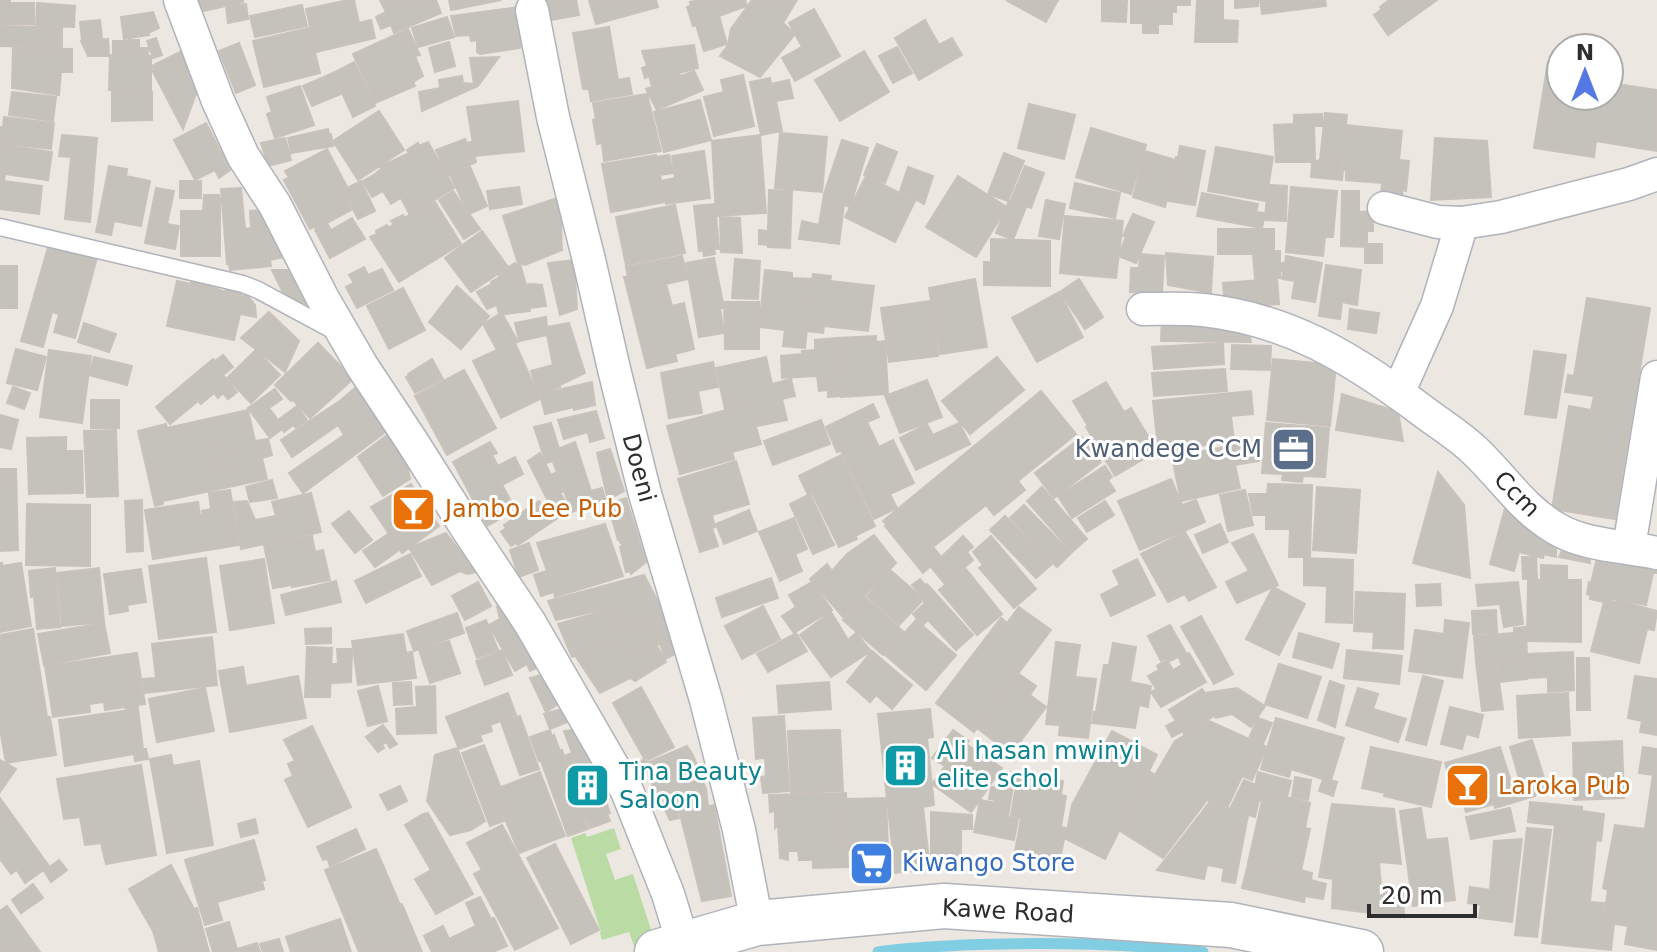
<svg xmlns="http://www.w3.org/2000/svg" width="1657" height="952" font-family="'DejaVu Sans',sans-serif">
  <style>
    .green { fill: #badca4 }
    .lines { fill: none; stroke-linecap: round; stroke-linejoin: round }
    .stream { stroke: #81cde1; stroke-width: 11 }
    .building { fill: #c5c2bc; stroke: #c8c2bb; stroke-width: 2; fill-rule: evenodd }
    .service-casing { stroke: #b1b3bb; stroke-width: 19 }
    .minor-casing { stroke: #b1b3bb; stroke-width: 35 }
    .secondary-casing { stroke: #b1b3bb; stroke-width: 47 }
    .service { stroke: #fff; stroke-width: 16 }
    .minor { stroke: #fff; stroke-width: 32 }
    .secondary { stroke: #fff; stroke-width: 44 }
    .labels { text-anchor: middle; stroke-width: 6; stroke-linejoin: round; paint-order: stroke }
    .service-label { font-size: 24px; fill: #4e5e75; stroke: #fff; text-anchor: end }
    .street-label { font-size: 24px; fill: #2d2d2d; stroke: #fff }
    .food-label { font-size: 24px; fill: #c56008; stroke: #fff; text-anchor: start }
    .culture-label { font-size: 24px; fill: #0d838f; stroke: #fff; text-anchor: start }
    .shop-label { font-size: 24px; fill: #366cbe; stroke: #fff; text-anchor: start }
  </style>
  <rect width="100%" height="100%" fill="#ece7e1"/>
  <!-- green -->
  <polygon class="green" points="614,828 621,849 606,854 615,880 633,874 654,939 634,946 629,932 602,940 600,933 601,932 571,838 585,833 587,837"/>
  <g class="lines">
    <!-- stream -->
    <path class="stream" d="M 878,952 C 906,947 935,947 963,945 C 1043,942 1123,943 1203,952"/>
  </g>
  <!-- building -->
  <g class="building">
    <polygon points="0,0 10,0 10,3 34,3 34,24 0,24"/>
    <polygon points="192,0 243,0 243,2 195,13"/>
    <polygon points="348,0 354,0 359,23 371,20 375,38 316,52 306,9"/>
    <polygon points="380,0 436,0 441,13 394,33 391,25 381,29 376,17 386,12"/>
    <polygon points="449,0 501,0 451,10"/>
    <polygon points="547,0 576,0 579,15 551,20"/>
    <polygon points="589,0 656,0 658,7 596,24"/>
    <polygon points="699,0 745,0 747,6 719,16 727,44 704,51 696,25 693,26 687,7 691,6 690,2"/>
    <polygon points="752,0 797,0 783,23 795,34 760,77 720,56 728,45 731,29"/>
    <polygon points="1006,0 1058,0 1046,22"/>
    <polygon points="1102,0 1127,0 1126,22 1102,21"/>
    <polygon points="1131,0 1190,0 1190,5 1176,5 1176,12 1172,12 1172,24 1158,24 1158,33 1143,33 1143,23 1131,23"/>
    <polygon points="1197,0 1223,0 1223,20 1238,21 1237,42 1195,42"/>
    <polygon points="1235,0 1258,0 1258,6 1235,8"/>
    <polygon points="1260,0 1325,0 1326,6 1262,14"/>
    <polygon points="1389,0 1437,0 1388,35 1374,15 1382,9 1380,7"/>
    <polygon points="37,3 75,6 74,27 36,26"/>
    <polygon points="246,4 248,19 228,23 226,6"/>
    <polygon points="302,5 307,26 255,37 250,16"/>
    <polygon points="519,7 520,48 480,54 477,52 477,40 471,41 470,35 456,36 451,16"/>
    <polygon points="814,9 840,56 795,81 782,58 802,47 789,23"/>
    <polygon points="153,12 159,28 148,33 149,35 124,39 121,17"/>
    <polygon points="447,17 454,37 418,47 412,28"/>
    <polygon points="100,20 102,38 82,40 80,22"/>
    <polygon points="925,20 939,45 952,38 962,55 919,80 895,38"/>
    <polygon points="0,26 62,27 62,48 0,46"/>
    <polygon points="609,27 618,80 629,78 632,94 591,101 589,89 583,89 573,33"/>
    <polygon points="309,28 320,73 264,87 253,41"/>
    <polygon points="408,29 420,55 415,56 423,76 413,82 415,86 375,103 353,54"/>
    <polygon points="156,38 162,55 153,58 147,41"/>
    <polygon points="108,39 109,56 88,56 81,41"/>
    <polygon points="129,40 139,40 139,48 148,48 148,55 129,54"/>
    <rect x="113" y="41" width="15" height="13"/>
    <polygon points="449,42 455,66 435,72 429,48"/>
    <polygon points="239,43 255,85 236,93 219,51"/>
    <polygon points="694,45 698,68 679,73 680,76 652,86 649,76 645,78 642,68 647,66 642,51"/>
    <polygon points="897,47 912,73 893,83 879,56"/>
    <polygon points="13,48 72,49 72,72 61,72 59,95 12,88"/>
    <polygon points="188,48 196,94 183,129 152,70 154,69 152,66"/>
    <polygon points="864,51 889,92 840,121 815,80"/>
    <polygon points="110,55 151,56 151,90 109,90"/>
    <polygon points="499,57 478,86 422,111 419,92 440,88 439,80 462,76 463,83 474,84 470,58"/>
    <polygon points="354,62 375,106 353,117 333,73"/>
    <polygon points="1548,62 1561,64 1561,96 1609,96 1609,83 1657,90 1657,151 1596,141 1594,157 1534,148"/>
    <polygon points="694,71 703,90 657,110 646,89"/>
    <polygon points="333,73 341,94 312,106 303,86"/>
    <polygon points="743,75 754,126 714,136 704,97 724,92 721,80"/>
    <polygon points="770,78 771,84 789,80 793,98 776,101 782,131 761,135 750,82"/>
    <polygon points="300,86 314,125 275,138 267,114 272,112 267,97"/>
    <polygon points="12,92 56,97 53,121 9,115"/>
    <polygon points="112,92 152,92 152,120 112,121"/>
    <polygon points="647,94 661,151 604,161 602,143 597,144 593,120 596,119 593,103"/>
    <polygon points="700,100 711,140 664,152 654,112"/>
    <polygon points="518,101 524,151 475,156 467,107"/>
    <polygon points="1029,104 1075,115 1064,159 1018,148"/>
    <polygon points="379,111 404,150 358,180 333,141"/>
    <polygon points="1325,113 1347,115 1340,171 1343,171 1342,180 1311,177 1312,162 1320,160"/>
    <polygon points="1322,114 1323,126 1314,126 1315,162 1276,162 1274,125 1294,124 1294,115"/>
    <polygon points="4,117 54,123 51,149 0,143 0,127 3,127"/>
    <polygon points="206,123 230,170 219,178 215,170 195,180 174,140"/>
    <polygon points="1346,125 1402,131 1399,160 1409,161 1406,191 1403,190 1402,195 1381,193 1382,183 1346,180 1346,170 1342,170"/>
    <polygon points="1091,128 1146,145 1131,194 1076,177"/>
    <polygon points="328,129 329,134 331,134 333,146 291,153 288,138"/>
    <polygon points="780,133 827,137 822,192 775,188"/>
    <polygon points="62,135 97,138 90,222 65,219 71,157 59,156"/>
    <polygon points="760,135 766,213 716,216 712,141"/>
    <polygon points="285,138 291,160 268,166 261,143"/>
    <polygon points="1435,138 1487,141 1491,197 1431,200"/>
    <polygon points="465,139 467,143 471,142 476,162 447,176 436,150"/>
    <polygon points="842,140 868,148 850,207 844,205 839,244 799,239 802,221 819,225 824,194"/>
    <polygon points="428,142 454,188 410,215 401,198 391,204 383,191 372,197 363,181 375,174 381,169 380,167 409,153 407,150 418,143 419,146"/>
    <polygon points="0,144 52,152 48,180 5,174 4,181 42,186 39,214 0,209"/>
    <polygon points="877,144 897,152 885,183 864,175"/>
    <polygon points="1180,146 1205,151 1195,205 1168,201 1176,157 1178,157"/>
    <polygon points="1216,147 1273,157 1266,201 1208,191"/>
    <polygon points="327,149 347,187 342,190 351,210 316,229 315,226 310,229 284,180 289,177 285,171"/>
    <polygon points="704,151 710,198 666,204 661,181 675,178 672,156"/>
    <polygon points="1145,151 1175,160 1165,207 1133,197"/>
    <polygon points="1004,153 1024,161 1008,201 988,194"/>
    <polygon points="656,155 657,157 669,155 673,173 660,175 665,202 611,212 602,164"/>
    <polygon points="109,166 127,169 126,176 150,181 141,226 114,221 111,235 96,232"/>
    <polygon points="1025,166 1044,173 1031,208 1011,200"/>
    <polygon points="470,167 487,206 469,214 450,175"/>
    <polygon points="908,167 933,176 924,204 900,191"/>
    <polygon points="866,176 915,201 895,242 845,217"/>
    <polygon points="958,176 1007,207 976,257 926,227"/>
    <rect x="180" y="181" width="21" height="17"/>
    <polygon points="361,181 375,211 358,219 343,190"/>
    <polygon points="1075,183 1120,193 1115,218 1070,208"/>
    <polygon points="1270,185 1287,186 1286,221 1265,220 1267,194 1269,194"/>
    <polygon points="519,187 522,204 490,209 487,191"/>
    <polygon points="1291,187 1337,191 1333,237 1325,237 1323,256 1286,252"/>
    <polygon points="156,188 174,191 167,224 179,226 175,249 145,243"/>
    <polygon points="241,188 245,229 251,228 250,211 271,209 289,256 270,260 271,266 230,270 229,264 227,264 221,189"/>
    <polygon points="769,190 792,191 790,248 768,247 768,245 759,244 759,230 768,231"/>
    <polygon points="453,191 480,229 464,239 439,200"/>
    <polygon points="1342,191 1359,191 1359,212 1373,211 1373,231 1367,231 1367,247 1341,246"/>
    <polygon points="1202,193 1258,204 1256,212 1265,213 1262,228 1197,216"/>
    <polygon points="204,195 219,195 220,199 220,256 181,256 181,211 203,211"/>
    <polygon points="560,197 562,250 525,265 518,263 503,216"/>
    <polygon points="1009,200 1026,207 1013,240 996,233"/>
    <polygon points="1046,200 1065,204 1059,239 1039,236"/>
    <polygon points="435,202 461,244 399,282 370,237 377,234 376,231 387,225 388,228 394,224 391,221 403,215 404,218"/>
    <polygon points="715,204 719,249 714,249 715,254 704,256 703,250 699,251 694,206"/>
    <polygon points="675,205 685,253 626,265 616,217"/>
    <polygon points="1133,214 1154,222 1136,263 1118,256 1126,237 1123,236"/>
    <polygon points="1065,216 1123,221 1116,278 1060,273"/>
    <polygon points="720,217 740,218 742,253 721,252"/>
    <polygon points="352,218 365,239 330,258 315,230 327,223 331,230"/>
    <polygon points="1218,229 1274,229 1274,251 1280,251 1280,278 1255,279 1253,254 1218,254"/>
    <polygon points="482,231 508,267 471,292 445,258"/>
    <polygon points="991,239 1050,241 1050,286 984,285 984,262 991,262"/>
    <polygon points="49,244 97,258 75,338 54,332 59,314 52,312 43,347 21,341"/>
    <polygon points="1368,244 1382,244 1382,263 1365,263 1365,249 1368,249"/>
    <polygon points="1166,253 1213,257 1211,293 1168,285"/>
    <polygon points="1140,254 1164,256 1162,293 1130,292 1131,268 1139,268"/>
    <polygon points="682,256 688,279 666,284 672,306 684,303 694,349 675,354 677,361 647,368 624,277 628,277 626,267"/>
    <polygon points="1286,256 1322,263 1315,302 1292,298 1295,281 1282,279 1283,271 1280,271 1282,263 1285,263"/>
    <polygon points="714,258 724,308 720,308 724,333 699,337 686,263"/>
    <polygon points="735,259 760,261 758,299 732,298"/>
    <polygon points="574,260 577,309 560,315 548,263"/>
    <polygon points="515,263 516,265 520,264 526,285 530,284 542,285 546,306 529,308 530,311 499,315 497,305 487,309 477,292 492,284 491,282 499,277 499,274"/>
    <polygon points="1326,265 1361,270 1357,305 1342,302 1340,319 1319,316"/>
    <rect x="0" y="266" width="17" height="42"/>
    <polygon points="364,267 368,275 382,269 393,290 357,308 346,287 354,283 349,275"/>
    <polygon points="272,270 296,270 316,298 298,308 292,296 286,299"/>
    <polygon points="765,270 792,273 792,278 812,279 805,348 783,346 785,330 759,327"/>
    <polygon points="813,274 831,276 830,281 874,286 868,331 824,326 823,333 806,331"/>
    <polygon points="191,279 225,292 226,287 242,290 241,296 244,296 246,293 255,305 256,317 240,314 234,340 167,326 177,281 191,284"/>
    <polygon points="975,279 987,347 940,354 929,288"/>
    <polygon points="1079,279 1103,317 1085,329 1060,292"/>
    <polygon points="1277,279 1279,304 1225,308 1223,283"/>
    <polygon points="457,286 489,316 461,349 429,322"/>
    <polygon points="403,288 425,330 389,349 367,306"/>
    <polygon points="1059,292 1083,337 1037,362 1012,318"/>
    <polygon points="1587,298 1650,308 1615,519 1552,509 1569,406 1591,410 1594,396 1565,392 1568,375 1574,376"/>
    <polygon points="931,301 938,356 889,362 881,308"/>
    <polygon points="724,302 759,302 759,349 725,349"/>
    <polygon points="1350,309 1379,313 1376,333 1348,329"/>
    <polygon points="269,312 299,341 285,372 241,338"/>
    <polygon points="498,315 503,315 518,342 515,343 540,399 501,418 473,361 497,350 483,324"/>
    <polygon points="1162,315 1248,325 1251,342 1161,341"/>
    <polygon points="546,317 547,327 569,323 585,373 560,385 560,387 538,394 531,371 553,365 547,335 519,341 515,323"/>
    <polygon points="84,323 116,334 109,352 78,342"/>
    <polygon points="876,336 876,342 885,341 888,394 841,397 837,338"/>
    <polygon points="836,338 841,396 828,397 828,390 819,391 817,376 782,378 781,356 802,354 802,351 815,350 815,340"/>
    <polygon points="318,343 353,379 310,418 293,400 291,401 275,385"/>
    <polygon points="1223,343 1224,364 1154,369 1152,347"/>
    <polygon points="1232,345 1271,346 1270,370 1231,369"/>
    <polygon points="16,349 46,357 37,390 7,383"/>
    <polygon points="49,350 91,356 82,423 40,417"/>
    <polygon points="256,350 280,375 251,403 227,378"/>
    <polygon points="1534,351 1566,355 1556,418 1525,414"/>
    <polygon points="223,355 233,367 223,375 237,392 228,399 223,393 218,398 214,393 201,404 198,401 170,424 156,407 213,359 215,361"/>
    <polygon points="94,357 132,366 127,385 89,375"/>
    <polygon points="766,357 772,384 791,379 795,396 782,399 787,420 757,426 750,403 725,409 716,368"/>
    <polygon points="997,357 1024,390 970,434 942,401"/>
    <polygon points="432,359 443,379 415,393 406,377 409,376 408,374"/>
    <polygon points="1273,359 1336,365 1330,426 1267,420"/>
    <polygon points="713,362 718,387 698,391 702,413 669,418 661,373"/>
    <polygon points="1225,369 1227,391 1154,396 1152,373"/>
    <polygon points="464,370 496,428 447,455 415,396"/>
    <polygon points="927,380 942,417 900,433 885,396"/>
    <polygon points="592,382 595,405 574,410 574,407 545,414 540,394"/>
    <polygon points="1106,382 1124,412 1131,408 1157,451 1115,476 1086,427 1088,426 1073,401"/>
    <polygon points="13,387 30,393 24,409 7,403"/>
    <polygon points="355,388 388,430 303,493 289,473 344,435 338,425 292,457 281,440 341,400"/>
    <polygon points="275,389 282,399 269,408 278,420 297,406 307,420 296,428 293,425 284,432 282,429 270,438 248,408"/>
    <polygon points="1041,391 1076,434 1018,481 1025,490 994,515 986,505 933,547 941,557 923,573 885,526 887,525 883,521"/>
    <polygon points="1251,391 1253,414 1231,416 1234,441 1163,451 1163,449 1158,449 1153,401"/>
    <polygon points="1342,394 1398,412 1403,441 1336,430"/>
    <rect x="91" y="400" width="28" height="28"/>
    <polygon points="749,404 761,444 732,452 734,459 680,474 667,426"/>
    <polygon points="873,404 879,417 867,422 879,447 893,440 914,483 890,494 897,508 874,519 841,451 837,452 826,427"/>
    <path d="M 248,410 L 255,441 L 268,439 L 272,455 L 262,458 L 267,479 L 163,501 L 163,504 L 155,506 L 138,431 L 166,424 L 167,428 ZM 221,444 L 223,453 L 237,450 L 238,452 L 234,453 L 237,466 L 222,470 L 221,465 L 213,466 L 206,448 Z"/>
    <polygon points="596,411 604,438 590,442 588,432 564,439 558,420"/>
    <polygon points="0,415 18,420 11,449 0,447"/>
    <polygon points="821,420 830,444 773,465 764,441"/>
    <polygon points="551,423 562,458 546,463 534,427"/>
    <polygon points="959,423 970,444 916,470 900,438 927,424 933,435"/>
    <polygon points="1266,423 1329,428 1325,477 1303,476 1302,482 1282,480 1283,474 1262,473"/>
    <polygon points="116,430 118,496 87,497 84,431"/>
    <polygon points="391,432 397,449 407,465 410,479 383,496 358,457"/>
    <polygon points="66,437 66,451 82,451 83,493 29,494 27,438"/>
    <polygon points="1082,437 1101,462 1054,498 1035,473"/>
    <polygon points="1255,441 1259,461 1235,465 1240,488 1181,501 1172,457"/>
    <polygon points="490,442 497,453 492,455 498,466 515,457 523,474 502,485 511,501 496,509 501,518 487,526 453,462"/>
    <polygon points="575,442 591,491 602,488 606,501 596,502 572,512 553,462 564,459 560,448"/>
    <polygon points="221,444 223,453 237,450 238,452 234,453 237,466 222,470 221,465 213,466 206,448"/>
    <polygon points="610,449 624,491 608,500 597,453"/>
    <polygon points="540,453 551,475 557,472 564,491 547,499 528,461"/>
    <polygon points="841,455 875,526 855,536 857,539 839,547 812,493 808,495 799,476"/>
    <polygon points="736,461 749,504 712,515 715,527 712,528 718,546 700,552 678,479"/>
    <polygon points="1105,466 1112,477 1108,480 1115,491 1072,518 1058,496"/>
    <polygon points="0,469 16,469 18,550 0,551"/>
    <polygon points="1438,472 1464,505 1470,578 1413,563"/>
    <polygon points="1171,479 1182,505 1196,500 1205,522 1140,550 1118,501"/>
    <polygon points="272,480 277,498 250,502 246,487"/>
    <polygon points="411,484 439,526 402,553 371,507"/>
    <polygon points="1268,484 1312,485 1310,557 1289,557 1290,529 1266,529 1266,515 1253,515 1249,494 1267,494"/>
    <polygon points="1042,487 1087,539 1072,552 1027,501"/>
    <polygon points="1317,487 1360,490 1356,553 1313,550"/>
    <polygon points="230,490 239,545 153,559 145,510 198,502 200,515 203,515 202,511 211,509 209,493"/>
    <polygon points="1245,490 1253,525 1228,531 1220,495"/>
    <polygon points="311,493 321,532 241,549 234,502 247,501 255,520 276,516 272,502"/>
    <polygon points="560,493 571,509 518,545 516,543 511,546 501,532 506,528 504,525 539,501 542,505"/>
    <polygon points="810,494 834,545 813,554 790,504"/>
    <polygon points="626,498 646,562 631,574 630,571 626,572 620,547 623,546 620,542 623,540 618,540 612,519 616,518 612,503"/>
    <polygon points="142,500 143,551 127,552 125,501"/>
    <polygon points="1105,501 1114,515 1087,532 1078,518"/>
    <polygon points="27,504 90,505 90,566 26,565"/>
    <polygon points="1024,505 1071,553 1057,567 1010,518"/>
    <polygon points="1505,508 1519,521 1556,540 1556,557 1544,554 1543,558 1519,552 1514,571 1490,564"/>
    <polygon points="749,510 757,531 724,544 716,524"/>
    <polygon points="349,511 372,540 355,553 332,524"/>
    <polygon points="1005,516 1052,564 1036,578 990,530"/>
    <polygon points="794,518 807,549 795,554 802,571 780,581 759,532"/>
    <polygon points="605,524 623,576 555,597 554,592 541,596 534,575 547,571 537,543"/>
    <polygon points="1220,524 1228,542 1203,553 1195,535"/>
    <polygon points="1185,532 1216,587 1189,601 1185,594 1168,602 1141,554"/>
    <polygon points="446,533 476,572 467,574 460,571 432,585 409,548"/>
    <polygon points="388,534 399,550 375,567 363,551"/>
    <polygon points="1253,534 1278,585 1237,603 1226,582 1249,571 1232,543"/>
    <polygon points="874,535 896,563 843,617 810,579 827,564 832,571 847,554"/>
    <polygon points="312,536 315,552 323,550 330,580 292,587 292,585 273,588 264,545"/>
    <polygon points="963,536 973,547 967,552 973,560 945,584 931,567"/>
    <polygon points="991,536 1036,589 1014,608 979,568 983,565 973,552"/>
    <polygon points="529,543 538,570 519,577 510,550"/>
    <polygon points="1564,546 1587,550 1590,563 1559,557"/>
    <polygon points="410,554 421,576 366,603 355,581"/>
    <polygon points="1522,557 1536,557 1537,578 1523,579"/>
    <polygon points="206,558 216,632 159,639 149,566"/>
    <polygon points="1304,558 1353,560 1352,623 1326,622 1327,586 1304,585"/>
    <polygon points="1597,558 1646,568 1643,561 1657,564 1657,573 1653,573 1646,605 1616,599 1610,599 1609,603 1590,599 1590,595 1587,594 1589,582 1591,583"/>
    <polygon points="264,559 274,623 230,630 220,566"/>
    <polygon points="1137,559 1155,595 1111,616 1101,595 1120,585 1113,571"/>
    <polygon points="0,563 2,563 2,566 21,563 31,626 0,632"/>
    <polygon points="1541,565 1567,566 1567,580 1581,580 1581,642 1527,641 1528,580 1541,580"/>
    <polygon points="55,568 60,627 37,629 34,596 31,597 29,571"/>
    <polygon points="99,568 104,622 62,626 57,573"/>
    <polygon points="141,569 146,602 127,605 128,611 110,614 104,574"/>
    <polygon points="966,569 1002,614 977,635 939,590"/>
    <polygon points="890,570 918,594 917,596 921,602 899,625 867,596"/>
    <polygon points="644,575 675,634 672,643 675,654 665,659 654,624 657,623 649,622 648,618 617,629 610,608 556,620 548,601"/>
    <polygon points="771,578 778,598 722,617 716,598"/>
    <polygon points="920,579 925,585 927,584 973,635 956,650 928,620 923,625 913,614 925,603 918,596 920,594 912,585"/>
    <polygon points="336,581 341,602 286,615 281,595"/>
    <polygon points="478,582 491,606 465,620 452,596"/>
    <polygon points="812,582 832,610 794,633 782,616 796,607 789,595"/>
    <polygon points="1518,582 1523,624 1504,627 1500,604 1478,606 1476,585"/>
    <polygon points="1440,584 1441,605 1417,606 1416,585"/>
    <polygon points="1273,587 1305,604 1279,655 1246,639"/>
    <polygon points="1356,592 1405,594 1403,649 1373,648 1374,632 1354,631"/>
    <polygon points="864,596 904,632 883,655 843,620"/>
    <polygon points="1616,600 1657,611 1654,630 1647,629 1639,663 1591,651 1604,602 1610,603 1611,601 1616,602"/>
    <polygon points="502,602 536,668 530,671 527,664 515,671 489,625 500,619 497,607"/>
    <polygon points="763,606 780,639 742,659 725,626"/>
    <polygon points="1019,607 1051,630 974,732 936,703 1001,618 1007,623"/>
    <polygon points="610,609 616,630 647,619 648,622 652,622 659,644 627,655 617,639 572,657 558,624"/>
    <polygon points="1496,610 1497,633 1473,634 1472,611"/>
    <polygon points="831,612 848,640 856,633 871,651 831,677 800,635"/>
    <polygon points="457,613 464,633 414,651 407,631"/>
    <polygon points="1201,616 1233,674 1214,684 1181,627"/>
    <polygon points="486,620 498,650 477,658 466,628"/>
    <polygon points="916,620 956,655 926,690 885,655"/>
    <polygon points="1445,620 1469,623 1462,678 1409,671 1415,630 1444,634"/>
    <polygon points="104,623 110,653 44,665 38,634"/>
    <polygon points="1170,625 1186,653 1168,662 1166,658 1161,661 1148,636"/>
    <polygon points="1526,627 1527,657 1476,661 1474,636 1514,633 1514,628"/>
    <polygon points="331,628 331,643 306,644 305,629"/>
    <polygon points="33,629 47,717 50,717 56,755 6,763 0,729 0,635"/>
    <polygon points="796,633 807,651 768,672 757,654"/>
    <polygon points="1299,633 1339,644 1332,668 1293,657"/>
    <polygon points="403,634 406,653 412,652 416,678 358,685 352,641"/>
    <polygon points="212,637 217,685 145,693 143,679 156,678 152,644"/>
    <polygon points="617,640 626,656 657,646 666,662 635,681 630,678 600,693 576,657"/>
    <polygon points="449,641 460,673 430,683 419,650"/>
    <polygon points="1056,642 1080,645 1075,677 1096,679 1088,738 1059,735 1060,725 1046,724"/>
    <polygon points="1113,643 1136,647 1130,682 1151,686 1148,707 1139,705 1135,728 1092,723 1094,712 1096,712 1104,665 1109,665"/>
    <polygon points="307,647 332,648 330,697 305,697"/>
    <polygon points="337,649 352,649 351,682 332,683 332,664 338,664"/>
    <polygon points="502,650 512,675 485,685 476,661"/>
    <polygon points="1347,650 1402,656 1399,684 1344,678"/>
    <polygon points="872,651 912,685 892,709 876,695 870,702 847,682"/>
    <polygon points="1573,652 1574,690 1548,692 1548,677 1528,678 1527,654"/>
    <polygon points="137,653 145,704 138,705 138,708 126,710 125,707 105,710 104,702 89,704 90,712 53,717 45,666"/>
    <polygon points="1189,653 1206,682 1161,707 1151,692 1156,689 1148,676 1159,670 1157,666 1167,660 1173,670 1182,665 1179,658"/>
    <polygon points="1527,658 1527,679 1500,682 1498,661"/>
    <polygon points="1577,658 1589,658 1590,710 1577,710"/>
    <polygon points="1496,660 1503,709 1482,711 1476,662"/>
    <polygon points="1279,664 1321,677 1307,718 1265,704"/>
    <polygon points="243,667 246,686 298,676 306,718 230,732 219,671"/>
    <polygon points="545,674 560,703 546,712 530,678"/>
    <polygon points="1019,674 1036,686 1030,695 1046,707 1011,754 977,728"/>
    <polygon points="1423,676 1443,681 1426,745 1406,740"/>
    <polygon points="1635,676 1657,679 1657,735 1640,732 1642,721 1628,718"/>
    <polygon points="1330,681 1344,686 1335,727 1318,720"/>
    <polygon points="411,682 412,704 394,705 393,683"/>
    <polygon points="829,682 831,709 779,713 777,686"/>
    <polygon points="378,686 387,721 368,726 358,691"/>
    <polygon points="435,686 436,733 397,734 396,709 417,707 416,687"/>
    <polygon points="641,687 674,747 648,760 646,756 644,758 613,703"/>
    <polygon points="205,688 214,731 157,742 149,699"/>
    <polygon points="1237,688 1265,706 1251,727 1232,714 1216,718 1214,716 1184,734 1183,731 1172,737 1166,726 1176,721 1169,710 1202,689 1205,693"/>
    <polygon points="1358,688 1378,694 1373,709 1406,719 1398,742 1346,725"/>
    <polygon points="508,693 516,715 490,725 492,731 480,735 482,741 459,749 446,717"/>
    <polygon points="1568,693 1570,735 1519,738 1517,696"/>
    <polygon points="569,707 575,719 550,729 544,714"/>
    <polygon points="1450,707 1483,715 1478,737 1466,734 1462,749 1441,744"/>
    <polygon points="138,709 143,749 146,749 148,759 135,761 134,754 65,766 59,720"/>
    <polygon points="930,709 933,737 927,738 934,805 923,807 930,869 895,873 878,714"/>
    <polygon points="520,716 539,769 520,775 501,722"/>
    <polygon points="784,716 789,791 763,793 761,777 766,776 765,758 756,759 753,718"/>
    <polygon points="1258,718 1272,723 1263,744 1249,738"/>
    <polygon points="1276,718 1344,738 1331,780 1337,782 1333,796 1319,791 1323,779 1291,769 1289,777 1261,769"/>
    <polygon points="1209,721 1267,747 1252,780 1242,776 1227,808 1207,800 1163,858 1120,831 1150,772 1155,775 1175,741"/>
    <polygon points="383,725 397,744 390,748 386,742 382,745 384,748 378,752 366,737"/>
    <polygon points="312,726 351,807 308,827 285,780 293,776 288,764 295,761 284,740"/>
    <polygon points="580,729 592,759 610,813 607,814 610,821 590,828 564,756 572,753 564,731"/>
    <polygon points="550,730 552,737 554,735 560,751 562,750 586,821 585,821 588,829 568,836 541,761 539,761 530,737"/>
    <polygon points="840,730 843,791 791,793 788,731"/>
    <polygon points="953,730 969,741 966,744 1002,768 971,812 932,784 945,766 932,758"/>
    <polygon points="1112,731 1157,755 1105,859 1064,838 1068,826 1072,805"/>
    <polygon points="1532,740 1548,790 1535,794 1535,796 1495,808 1494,804 1466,812 1462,800 1451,803 1446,786 1451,784 1445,763 1500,747 1513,788 1521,785 1510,747"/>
    <polygon points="1622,741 1624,798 1574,800 1573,743"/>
    <polygon points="484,745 500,786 492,789 504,821 490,826 462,753"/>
    <polygon points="687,746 693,755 706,789 708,805 677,813 679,818 670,820 641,761 645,759 647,763"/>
    <polygon points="1371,747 1441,762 1431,807 1384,796 1385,793 1362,788"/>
    <polygon points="1643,747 1657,749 1657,950 1625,944 1628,926 1603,922 1608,890 1603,888 1615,825 1645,829 1653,775 1639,773"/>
    <polygon points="457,748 485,821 471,830 450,835 427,801 435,755"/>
    <polygon points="171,755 173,766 199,761 213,845 167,853 150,759"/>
    <polygon points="0,760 16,769 0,792"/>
    <polygon points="141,765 156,855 106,864 101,843 85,845 80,817 64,819 57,779"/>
    <polygon points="1001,771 1015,773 1008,817 995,814 997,803 995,802 995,800 989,799 991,787 998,788"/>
    <polygon points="540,772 565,836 519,853 493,790"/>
    <polygon points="1258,772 1291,781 1287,797 1272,793 1270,795 1266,794 1264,801 1259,800 1255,817 1249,815"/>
    <polygon points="1018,774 1063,781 1061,795 1066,796 1061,827 1066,828 1060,860 1015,852 1021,818 1011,816"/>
    <polygon points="1295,777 1311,780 1308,800 1292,797"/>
    <polygon points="1244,780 1254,784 1235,883 1222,881 1224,868 1207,865 1204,879 1157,870 1209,803 1230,809"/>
    <polygon points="400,786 407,801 388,810 380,795"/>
    <polygon points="846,793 848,867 813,868 813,860 799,860 798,851 788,851 788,860 780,858 778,825 775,828 775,811 770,812 769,795"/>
    <polygon points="1272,794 1310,803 1305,828 1310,829 1300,875 1248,863 1262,801 1265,802 1266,795 1271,796"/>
    <polygon points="0,798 49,866 25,883 17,870 11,874 0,859"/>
    <polygon points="886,798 888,849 848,850 846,799"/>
    <polygon points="980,800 997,803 994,815 1018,819 1014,840 974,832"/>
    <polygon points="1530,802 1582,807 1582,811 1604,814 1601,841 1596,840 1590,902 1604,903 1602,923 1614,924 1611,950 1542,943 1555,825 1528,822"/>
    <polygon points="1332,804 1394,809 1401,864 1379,862 1381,887 1403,890 1404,917 1332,908 1333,879 1319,877"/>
    <polygon points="714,805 731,896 702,901 680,814"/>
    <polygon points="1421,808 1426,840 1447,838 1455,900 1413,906 1400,811"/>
    <polygon points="1510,808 1515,831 1471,839 1466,817"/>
    <polygon points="931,812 972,815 972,829 961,829 961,859 944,859 944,855 931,855"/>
    <polygon points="428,813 473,894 436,914 415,879 431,870 405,825 423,814"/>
    <polygon points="255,819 258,833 241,837 238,824"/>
    <polygon points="502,825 558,928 515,950 474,874 482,870 467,843"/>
    <polygon points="1527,828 1551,830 1537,937 1515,935"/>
    <polygon points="356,829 365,849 330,866 327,858 323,860 317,847"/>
    <polygon points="1522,839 1512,922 1479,918 1481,905 1468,903 1470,887 1490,890 1494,841"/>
    <polygon points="254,840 265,880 262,881 264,889 217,902 222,920 205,925 185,860"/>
    <polygon points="555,844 599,930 571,944 527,858"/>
    <polygon points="376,849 400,905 402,904 422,952 359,952 325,870"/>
    <polygon points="889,850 890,874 852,876 851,852"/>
    <polygon points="59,860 67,870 51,882 44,871"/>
    <polygon points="1248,864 1300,876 1301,870 1312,873 1311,880 1326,884 1323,899 1305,896 1304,902 1242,888"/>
    <polygon points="171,865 194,909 197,908 209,952 159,952 153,931 129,889"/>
    <polygon points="33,884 43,898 21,913 12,900"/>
    <polygon points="480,897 491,919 494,918 507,946 493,952 432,952 424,936 443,926 449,939 476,926 466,903"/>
    <polygon points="7,906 40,952 0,952 0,911"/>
    <polygon points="340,919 351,952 291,952 286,937"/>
    <polygon points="229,922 237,949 257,943 260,952 213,952 206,929"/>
    <polygon points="279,939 283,952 263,952 260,944"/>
  </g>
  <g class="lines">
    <defs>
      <polyline id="service" points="0,227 243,284 258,290 336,332"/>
      <g id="minor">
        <polyline points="180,0 218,101 243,156 275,205 322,297 362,366 411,440 466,527 530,623 627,791 668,894 683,943"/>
        <polyline points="532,10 553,117 589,260 614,369 645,494 706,700 739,830 757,923"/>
        <polyline points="1384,208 1438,222 1462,223 1501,217 1629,184 1657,174"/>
        <path d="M 1143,309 C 1163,309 1183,308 1203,310 C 1287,319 1350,357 1416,406 C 1435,421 1457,434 1474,450 C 1502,476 1523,510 1557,529 C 1586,546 1625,546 1657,553"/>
        <polyline points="1398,393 1437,306 1462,223"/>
        <polyline points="1629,547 1657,377"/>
      </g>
      <polyline id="secondary" points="657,952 757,923 944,906 1231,925 1361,952"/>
    </defs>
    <!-- service casing -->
    <use href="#service" class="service-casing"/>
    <!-- minor casing -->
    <use href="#minor" class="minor-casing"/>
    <!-- secondary casing -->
    <use href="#secondary" class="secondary-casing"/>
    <!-- service -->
    <use href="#service" class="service"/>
    <!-- minor -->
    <use href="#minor" class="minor"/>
    <!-- secondary -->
    <use href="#secondary" class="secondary"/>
  </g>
  <!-- icons -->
  <defs>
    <symbol id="office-square" viewBox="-11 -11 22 22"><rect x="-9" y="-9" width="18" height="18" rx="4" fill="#5c6f8a" stroke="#fff"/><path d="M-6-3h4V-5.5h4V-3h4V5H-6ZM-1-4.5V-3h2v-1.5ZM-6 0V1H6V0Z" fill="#fff"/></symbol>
    <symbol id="bar-square" viewBox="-11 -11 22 22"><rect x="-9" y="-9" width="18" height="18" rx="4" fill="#e8710a" stroke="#fff"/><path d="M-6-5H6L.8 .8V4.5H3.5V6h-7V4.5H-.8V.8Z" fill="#fff"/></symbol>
    <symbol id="building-square" viewBox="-11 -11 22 22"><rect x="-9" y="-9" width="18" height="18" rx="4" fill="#0f9aa8" stroke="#fff"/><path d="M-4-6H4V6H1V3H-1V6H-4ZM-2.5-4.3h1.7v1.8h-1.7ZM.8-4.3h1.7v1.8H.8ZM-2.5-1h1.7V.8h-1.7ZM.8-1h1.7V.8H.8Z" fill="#fff"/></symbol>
    <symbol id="supermarket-square" viewBox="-11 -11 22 22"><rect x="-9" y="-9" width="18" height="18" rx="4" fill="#3f7fe0" stroke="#fff"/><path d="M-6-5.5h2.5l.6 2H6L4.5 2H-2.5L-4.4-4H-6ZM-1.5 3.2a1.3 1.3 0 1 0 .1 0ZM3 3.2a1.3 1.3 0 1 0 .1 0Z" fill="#fff"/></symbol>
  </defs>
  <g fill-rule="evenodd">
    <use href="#office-square" x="1268" y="424" width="51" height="51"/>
    <use href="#bar-square" x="388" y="484" width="51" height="51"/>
    <use href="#building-square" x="880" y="740" width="51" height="51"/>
    <use href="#building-square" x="562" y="760" width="51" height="51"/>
    <use href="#bar-square" x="1442" y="760" width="51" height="51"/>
    <use href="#supermarket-square" x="846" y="838" width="51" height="51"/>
  </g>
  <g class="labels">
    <!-- service labels -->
    <g class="service-label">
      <text x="1262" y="457">Kwandege CCM</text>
    </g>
    <!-- street labels -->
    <g class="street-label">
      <text transform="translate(639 468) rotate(75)" y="8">Doeni</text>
      <text transform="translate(1517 494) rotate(45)" y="8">Ccm</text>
      <text transform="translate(1008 911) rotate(3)" y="8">Kawe Road</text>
    </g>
    <!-- food labels -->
    <g class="food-label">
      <text x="445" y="517">Jambo Lee Pub</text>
      <text x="1498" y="794">Laroka Pub</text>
    </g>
    <!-- culture labels -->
    <g class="culture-label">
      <text x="937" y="759">Ali hasan mwinyi<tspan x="937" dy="28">elite schol</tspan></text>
      <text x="619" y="780">Tina Beauty<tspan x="619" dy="28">Saloon</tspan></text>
    </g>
    <!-- shop labels -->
    <g class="shop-label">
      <text x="902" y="871">Kiwango Store</text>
    </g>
  </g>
  <!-- north arrow -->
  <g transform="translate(1585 72)"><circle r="38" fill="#ffffff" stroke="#ababab" stroke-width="2"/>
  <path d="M0-6L14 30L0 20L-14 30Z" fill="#5578e5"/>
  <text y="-12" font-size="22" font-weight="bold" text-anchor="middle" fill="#2d2d2d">N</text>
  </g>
  <!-- scale -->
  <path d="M1369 904v12h106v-12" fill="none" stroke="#2d2d2d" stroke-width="4"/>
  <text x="1381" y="904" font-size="24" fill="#2d2d2d" stroke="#ffffff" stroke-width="6" paint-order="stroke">20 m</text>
</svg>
